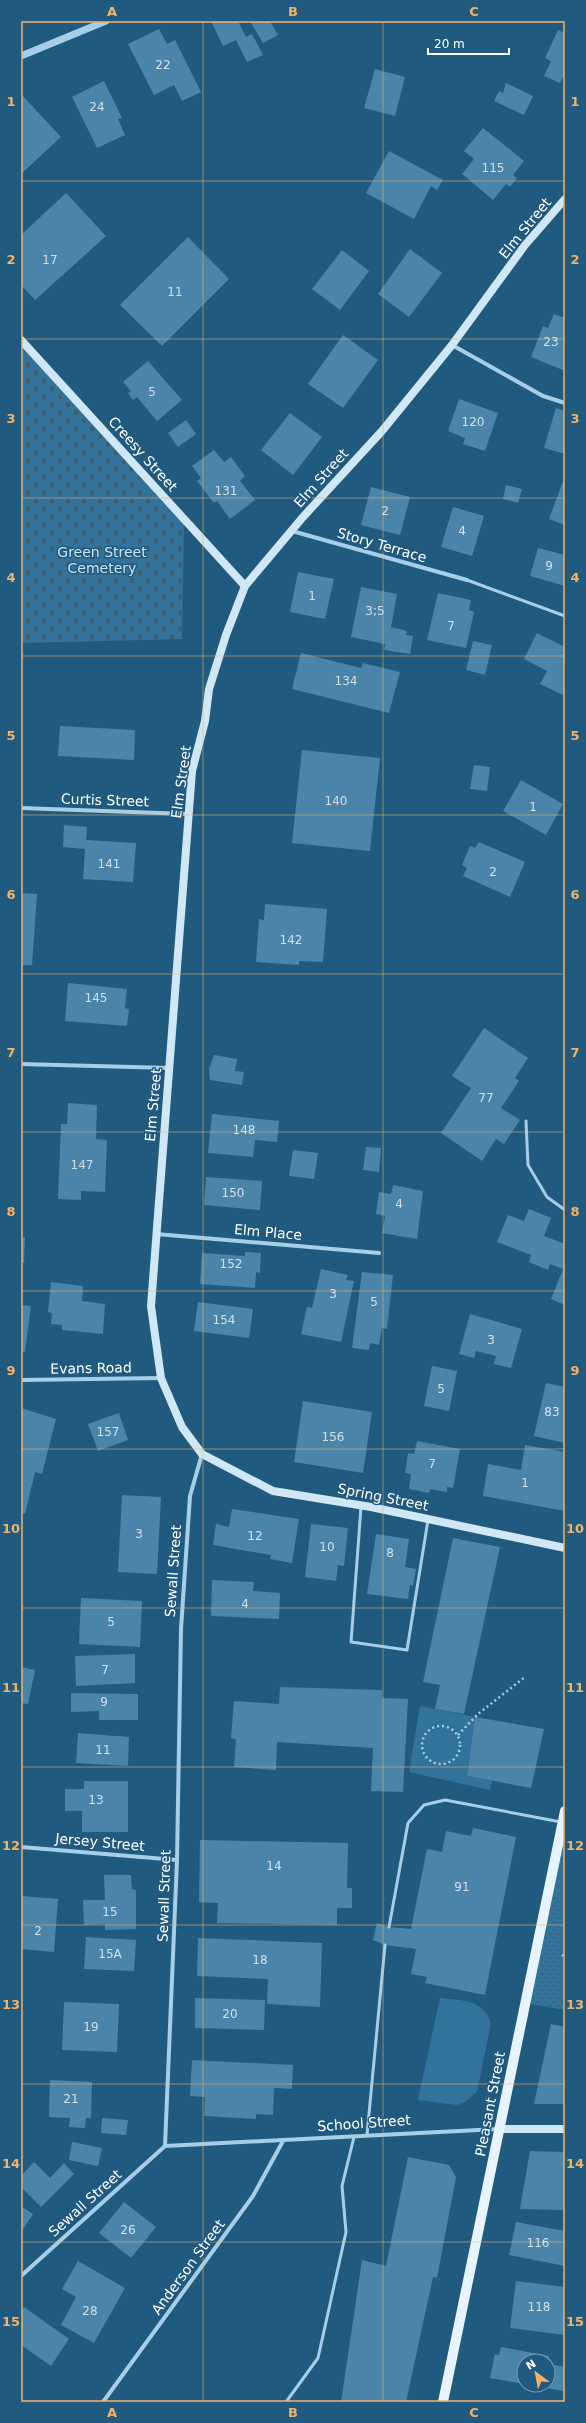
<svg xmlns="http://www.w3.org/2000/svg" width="586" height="2423" font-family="'DejaVu Sans',sans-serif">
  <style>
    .green { fill: #31739b }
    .cemetery { fill: url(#cemetery-stones) }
    .park { fill: url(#park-dots) }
    .building { fill: #4a84a8 }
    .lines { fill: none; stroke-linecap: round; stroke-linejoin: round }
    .path { stroke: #a6cfe7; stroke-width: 2.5; stroke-dasharray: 2 3; stroke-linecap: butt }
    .service { stroke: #a6cfe7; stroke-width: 3 }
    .minor { stroke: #a6cfe7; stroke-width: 4 }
    .tertiary { stroke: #a6cfe7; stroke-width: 7 }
    .secondary { stroke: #d0e7f6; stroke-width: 8 }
    .primary { stroke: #e7f4fd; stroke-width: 10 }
    .grid { fill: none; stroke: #f3b267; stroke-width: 1; stroke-opacity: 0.55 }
    .labels { text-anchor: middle; stroke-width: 3; stroke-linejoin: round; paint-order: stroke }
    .number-label { font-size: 12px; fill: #d2e0e9 }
    .street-label { font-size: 14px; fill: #fff; stroke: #215a7f }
    .park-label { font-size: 14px; fill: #c9e5f5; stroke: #215a7f }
    .neatline { fill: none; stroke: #f3b267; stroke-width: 1.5 }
    .grid-label { font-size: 13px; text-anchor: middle; font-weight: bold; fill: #f3b267 }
  </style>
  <defs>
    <pattern id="cemetery-stones" width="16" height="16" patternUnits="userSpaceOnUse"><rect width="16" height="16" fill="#31739b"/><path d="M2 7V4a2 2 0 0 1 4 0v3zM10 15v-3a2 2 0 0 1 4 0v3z" fill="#415c6c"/></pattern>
    <pattern id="park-dots" width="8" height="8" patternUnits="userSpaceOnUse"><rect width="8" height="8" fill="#31739b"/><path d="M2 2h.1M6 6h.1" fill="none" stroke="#415c6c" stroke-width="1.8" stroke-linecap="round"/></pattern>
  </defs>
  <rect width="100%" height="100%" fill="#215a7f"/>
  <!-- green -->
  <g class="green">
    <polygon points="420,1706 475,1717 467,1776 492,1781 490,1790 409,1772"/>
    <path d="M 440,1998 C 463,2001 482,1998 491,2023 L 477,2092 L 465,2102 L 457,2105 L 418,2100 Z"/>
  </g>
  <!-- cemetery -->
  <polygon class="cemetery" points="21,340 184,518 182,639 21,643"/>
  <!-- park -->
  <polygon class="park" points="565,1811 565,2010 525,2003"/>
  <!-- building -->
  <g class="building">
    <polygon points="211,21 238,21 246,37 252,34 263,55 247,62 236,40 223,46"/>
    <polygon points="250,21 270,21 278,35 263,43"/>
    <polygon points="159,29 167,44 175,40 201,92 182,101 174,85 154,95 128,44"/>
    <polygon points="558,30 565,33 565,73 560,83 544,76 551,61 545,58"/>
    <polygon points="375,69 405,77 395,116 364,108"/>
    <polygon points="104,81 122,118 118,119 125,135 97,148 72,97"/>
    <polygon points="506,83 533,96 524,115 494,101 499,91 503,93"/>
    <polygon points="21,94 61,137 21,174"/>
    <polygon points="483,128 524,161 513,175 517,178 510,187 506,184 493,200 462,174 474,159 464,151"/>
    <polygon points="389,151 443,180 437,190 431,186 414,219 366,193"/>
    <polygon points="66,193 106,236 35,300 21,285 21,235"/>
    <polygon points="188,237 229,279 162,346 120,305"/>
    <polygon points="410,249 442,273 409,317 378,294"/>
    <polygon points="342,250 369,271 340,310 312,289"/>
    <polygon points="554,314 565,318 565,364 563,370 531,357 543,326 548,328"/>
    <polygon points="343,335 378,360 343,408 308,384"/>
    <polygon points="148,361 182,400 157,421 137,397 133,400 128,393 131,391 123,382"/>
    <polygon points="459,399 498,413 485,451 463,444 465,438 448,431"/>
    <polygon points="556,408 565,411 565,454 544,448"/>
    <polygon points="290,413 322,437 293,475 261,450"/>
    <polygon points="186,420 196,434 178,447 168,433"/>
    <polygon points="214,450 224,462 231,457 245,476 240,481 255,500 230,519 217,501 214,503 197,481 201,478 192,466"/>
    <polygon points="565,476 565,525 549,519"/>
    <polygon points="506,485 522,489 518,503 503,499"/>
    <polygon points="371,487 410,497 400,535 361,525"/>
    <polygon points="453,507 484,516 472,556 441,547"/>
    <polygon points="538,548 565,555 565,586 530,576"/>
    <polygon points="298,572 334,579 325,619 290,612"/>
    <polygon points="361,587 397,594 391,627 407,631 406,635 413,636 410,654 384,650 385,644 351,637"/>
    <polygon points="438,593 471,600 469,610 474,612 466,648 427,640"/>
    <polygon points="537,633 565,647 565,696 540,684 547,671 524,659"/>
    <polygon points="473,641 492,645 485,675 466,670"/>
    <polygon points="301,653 361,668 363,663 400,672 389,713 292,689"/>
    <polygon points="60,726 135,730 134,760 58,756"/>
    <polygon points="302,750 380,758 370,851 292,843"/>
    <polygon points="474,765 490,767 487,791 470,789"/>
    <polygon points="521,780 563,804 546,835 503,811"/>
    <polygon points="64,825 87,827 86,840 136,843 133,882 83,879 85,849 63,847"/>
    <polygon points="479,842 525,862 510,897 463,876 467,868 462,865 470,846 475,848"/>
    <polygon points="21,893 37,894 32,965 21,965"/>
    <polygon points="265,904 327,909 323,962 299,961 299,965 256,962 259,919 264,920"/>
    <polygon points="68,983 127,989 125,1008 129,1009 127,1026 65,1021"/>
    <polygon points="484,1028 528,1058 515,1078 519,1081 501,1108 520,1120 504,1144 496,1139 482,1161 441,1133 471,1088 452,1076"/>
    <polygon points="214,1055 237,1059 235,1071 244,1072 242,1085 210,1080 209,1069"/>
    <polygon points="68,1103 97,1105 96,1139 107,1140 105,1192 81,1191 81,1200 58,1199 61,1124 67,1124"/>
    <polygon points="212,1114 279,1121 277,1142 255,1140 253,1157 208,1153"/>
    <polygon points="366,1147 381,1148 379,1172 363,1170"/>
    <polygon points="293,1150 318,1153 314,1179 289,1176"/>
    <polygon points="206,1177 262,1181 260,1210 204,1205"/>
    <polygon points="393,1185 423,1191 417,1239 382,1233 385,1216 376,1214 379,1192 391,1194"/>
    <polygon points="529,1209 551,1218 544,1236 565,1244 565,1305 551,1299 563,1269 550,1264 548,1270 529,1262 531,1255 497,1242 508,1215 524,1221"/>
    <polygon points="21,1237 25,1237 24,1263 21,1262"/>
    <polygon points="245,1252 261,1253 260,1273 256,1272 255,1288 200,1284 202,1253 245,1256"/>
    <polygon points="321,1269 348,1275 346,1280 354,1281 341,1342 301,1334 307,1307 312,1308"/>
    <polygon points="362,1272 393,1275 387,1329 382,1328 379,1345 370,1343 369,1350 352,1348"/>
    <polygon points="51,1282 83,1286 82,1301 105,1304 103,1334 62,1330 62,1325 51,1324 52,1313 48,1312"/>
    <polygon points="198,1302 253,1309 249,1338 194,1331"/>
    <polygon points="21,1305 31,1306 25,1352 21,1351"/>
    <polygon points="470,1314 522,1329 511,1368 494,1364 496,1356 476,1351 474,1358 459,1354"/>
    <polygon points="432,1366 457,1371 449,1411 424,1406"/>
    <polygon points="546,1383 565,1387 565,1443 534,1436"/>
    <polygon points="303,1401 372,1412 363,1473 294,1462"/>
    <polygon points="21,1408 56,1419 42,1474 35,1472 25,1514 21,1513"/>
    <polygon points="119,1413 128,1440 98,1451 88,1424"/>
    <polygon points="417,1441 460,1449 453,1488 447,1487 447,1492 430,1489 429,1493 409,1489 411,1474 405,1473 408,1453 414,1454"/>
    <polygon points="525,1445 565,1452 565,1511 483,1496 488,1464 521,1470"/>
    <polygon points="122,1495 161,1497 157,1574 118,1572"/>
    <polygon points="232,1509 299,1519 292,1563 270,1559 271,1555 213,1545 216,1524 229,1527"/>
    <polygon points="311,1524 348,1528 344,1566 338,1565 336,1581 305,1577"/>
    <polygon points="376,1534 409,1539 405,1567 416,1569 413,1586 410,1585 408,1599 367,1594"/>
    <polygon points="453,1538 500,1547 464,1714 435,1709 440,1685 423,1682"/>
    <polygon points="212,1580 254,1582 253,1591 280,1593 279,1619 211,1616"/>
    <polygon points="81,1598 142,1601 140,1647 79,1644"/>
    <polygon points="135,1654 135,1683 76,1686 75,1656"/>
    <polygon points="21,1667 35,1670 28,1704 21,1703"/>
    <polygon points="280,1687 382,1690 382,1698 408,1699 403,1792 371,1791 373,1748 277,1742 276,1770 234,1767 236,1739 231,1738 234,1701 279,1704"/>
    <polygon points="71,1693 138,1694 138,1720 99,1720 99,1711 71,1712"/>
    <polygon points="475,1717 544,1729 531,1788 467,1776"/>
    <polygon points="78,1733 129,1737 128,1766 76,1763"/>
    <polygon points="84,1781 128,1781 128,1832 82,1832 82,1811 65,1811 65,1789 84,1789"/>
    <polygon points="473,1828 516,1837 485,1995 425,1983 427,1977 411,1974 416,1949 385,1945 373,1940 377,1923 389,1927 411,1929 427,1849 442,1852 446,1831 471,1836"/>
    <polygon points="200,1840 348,1843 347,1888 352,1888 352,1908 337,1908 337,1925 217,1923 218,1903 199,1902"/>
    <polygon points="104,1875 131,1875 132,1889 136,1890 136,1929 105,1930 105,1924 84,1925 83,1900 105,1900"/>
    <polygon points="22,1896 58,1899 54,1952 21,1949"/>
    <polygon points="86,1937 136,1940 134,1971 84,1969"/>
    <polygon points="198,1938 322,1943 320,2007 267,2004 268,1979 197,1976"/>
    <polygon points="195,1998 265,2000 264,2030 195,2028"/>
    <polygon points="64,2002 119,2004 117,2052 62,2050"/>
    <polygon points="551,2024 565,2027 565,2104 534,2104"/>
    <polygon points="192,2060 293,2065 292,2089 274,2088 273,2115 256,2114 256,2119 204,2116 205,2097 190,2096"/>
    <polygon points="50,2080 92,2082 91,2118 86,2118 85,2128 69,2127 70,2118 49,2117"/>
    <polygon points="102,2118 128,2120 126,2135 101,2133"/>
    <polygon points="72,2142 102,2148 98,2166 69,2160"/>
    <polygon points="530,2151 565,2152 565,2210 520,2209"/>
    <polygon points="408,2157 449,2165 456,2177 437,2278 433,2277 406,2402 341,2402 362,2260 386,2266"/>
    <polygon points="34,2162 50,2178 64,2163 74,2174 41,2207 21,2187 21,2176"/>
    <polygon points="124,2202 156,2227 131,2258 99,2233"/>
    <polygon points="21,2206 33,2214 21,2232"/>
    <polygon points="516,2222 565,2231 565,2266 509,2255"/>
    <polygon points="78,2261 125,2288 94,2343 61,2325 76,2297 62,2289"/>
    <polygon points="516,2281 565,2287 565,2335 510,2328"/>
    <polygon points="24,2307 69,2339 51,2366 21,2345 21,2312"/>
    <polygon points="501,2347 549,2356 548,2361 524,2361 524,2384 490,2378 495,2354 499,2355"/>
    <polygon points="548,2364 565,2367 563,2391 535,2386 548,2385"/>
  </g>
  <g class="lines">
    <!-- path -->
    <g class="path">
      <circle cx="441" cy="1745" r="19"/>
      <polyline points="458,1735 478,1714 525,1677"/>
      <polyline points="562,1955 565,1956"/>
    </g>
    <!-- service -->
    <g class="service">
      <polyline points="467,580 565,616"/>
      <polyline points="526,1121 528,1165 547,1197 565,1210"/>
      <polyline points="361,1507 351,1642 407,1650 428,1520"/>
      <polyline points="389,1927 408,1823 424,1805 445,1800 561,1822"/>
      <polyline points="367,2135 385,1945"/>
      <polyline points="286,2402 318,2358 346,2232 342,2186 354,2137"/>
    </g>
    <!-- minor -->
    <g class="minor">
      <polyline points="452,345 543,396 565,403"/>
      <polyline points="292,531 467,580"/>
      <polyline points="21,808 188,814"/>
      <polyline points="21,1064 169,1068"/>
      <polyline points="156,1234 379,1253"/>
      <polyline points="21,1380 161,1378"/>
      <polyline points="21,1847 177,1860"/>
      <polyline points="165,2146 498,2129"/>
      <polyline points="21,2276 165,2146 177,1860 181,1629 190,1496 202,1454"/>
      <polyline points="103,2402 253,2196 283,2141"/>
    </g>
    <!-- tertiary -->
    <polyline class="tertiary" points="21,56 106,21"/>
    <!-- secondary -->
    <g class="secondary">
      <polyline points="565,199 525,245 452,345 382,431 303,517 245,586 226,635 209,689 205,721 192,771 151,1306 161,1378 182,1427 202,1454 273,1491 371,1507 565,1548"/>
      <polyline points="21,340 245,586"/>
      <polyline points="500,2129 565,2129"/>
    </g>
    <!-- primary -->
    <polyline class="primary" points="443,2402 565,1811"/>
  </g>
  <!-- grid -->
  <path class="grid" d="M 203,21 L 203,2402M 383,21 L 383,2402M 21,181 L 565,181M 21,339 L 565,339M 21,498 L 565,498M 21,656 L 565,656M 21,815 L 565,815M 21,974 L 565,974M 21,1132 L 565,1132M 21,1291 L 565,1291M 21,1449 L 565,1449M 21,1608 L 565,1608M 21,1767 L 565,1767M 21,1925 L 565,1925M 21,2084 L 565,2084M 21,2242 L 565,2242"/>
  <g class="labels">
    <!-- number labels -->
    <g class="number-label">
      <text x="163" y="69">22</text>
      <text x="97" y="111">24</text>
      <text x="493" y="172">115</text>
      <text x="50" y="264">17</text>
      <text x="175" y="296">11</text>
      <text x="551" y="346">23</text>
      <text x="152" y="396">5</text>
      <text x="473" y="426">120</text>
      <text x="226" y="495">131</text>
      <text x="385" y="515">2</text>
      <text x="462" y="535">4</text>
      <text x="549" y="570">9</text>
      <text x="312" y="600">1</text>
      <text x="375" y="615">3;5</text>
      <text x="451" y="630">7</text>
      <text x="346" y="685">134</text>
      <text x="336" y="805">140</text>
      <text x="533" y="811">1</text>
      <text x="109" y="868">141</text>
      <text x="493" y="876">2</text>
      <text x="291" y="944">142</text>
      <text x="96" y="1002">145</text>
      <text x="486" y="1102">77</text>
      <text x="244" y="1134">148</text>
      <text x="82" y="1169">147</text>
      <text x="233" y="1197">150</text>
      <text x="399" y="1208">4</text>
      <text x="231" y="1268">152</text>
      <text x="333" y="1298">3</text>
      <text x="374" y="1306">5</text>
      <text x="224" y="1324">154</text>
      <text x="491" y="1344">3</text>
      <text x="441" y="1393">5</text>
      <text x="552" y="1416">83</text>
      <text x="108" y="1436">157</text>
      <text x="333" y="1441">156</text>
      <text x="432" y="1468">7</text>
      <text x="525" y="1487">1</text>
      <text x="139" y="1538">3</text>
      <text x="255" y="1540">12</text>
      <text x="327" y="1551">10</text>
      <text x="390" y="1557">8</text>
      <text x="245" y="1608">4</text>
      <text x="111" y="1626">5</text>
      <text x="105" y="1674">7</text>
      <text x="104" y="1706">9</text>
      <text x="103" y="1754">11</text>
      <text x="96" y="1804">13</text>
      <text x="274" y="1870">14</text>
      <text x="462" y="1891">91</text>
      <text x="110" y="1916">15</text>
      <text x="38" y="1935">2</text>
      <text x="110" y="1958">15A</text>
      <text x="260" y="1964">18</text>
      <text x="230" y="2018">20</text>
      <text x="91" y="2031">19</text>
      <text x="71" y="2103">21</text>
      <text x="128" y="2234">26</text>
      <text x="538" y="2247">116</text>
      <text x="539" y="2311">118</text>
      <text x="90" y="2315">28</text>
    </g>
    <!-- street labels -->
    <g class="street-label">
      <text transform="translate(525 228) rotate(-51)" y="5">Elm Street</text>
      <text transform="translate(143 454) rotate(48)" y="5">Creesy Street</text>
      <text transform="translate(321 478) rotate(-48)" y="5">Elm Street</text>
      <text transform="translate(382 545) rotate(16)" y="5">Story Terrace</text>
      <text transform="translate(181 782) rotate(-82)" y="5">Elm Street</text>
      <text transform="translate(105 800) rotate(2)" y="5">Curtis Street</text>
      <text transform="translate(153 1105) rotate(-85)" y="5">Elm Street</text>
      <text transform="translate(268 1232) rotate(5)" y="5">Elm Place</text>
      <text transform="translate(91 1368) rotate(-1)" y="5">Evans Road</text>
      <text transform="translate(383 1497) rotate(11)" y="5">Spring Street</text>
      <text transform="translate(173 1571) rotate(-86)" y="5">Sewall Street</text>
      <text transform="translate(100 1842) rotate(5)" y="5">Jersey Street</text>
      <text transform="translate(164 1896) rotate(-88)" y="5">Sewall Street</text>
      <text transform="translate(490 2104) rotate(-79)" y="5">Pleasant Street</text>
      <text transform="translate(364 2123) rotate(-4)" y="5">School Street</text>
      <text transform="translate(85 2203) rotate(-42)" y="5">Sewall Street</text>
      <text transform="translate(188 2267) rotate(-54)" y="5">Anderson Street</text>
    </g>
    <!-- park labels -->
    <g class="park-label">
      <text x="102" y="557">Green Street<tspan x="102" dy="16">Cemetery</tspan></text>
    </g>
  </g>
  <!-- border -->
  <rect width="586" height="2423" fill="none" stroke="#215a7f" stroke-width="44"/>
  <!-- north arrow -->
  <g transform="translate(536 2373) rotate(328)"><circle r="19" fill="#215a7f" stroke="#7a9cb2"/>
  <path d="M0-3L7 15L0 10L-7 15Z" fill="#f3b267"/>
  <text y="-6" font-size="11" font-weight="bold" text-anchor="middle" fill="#ffffff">N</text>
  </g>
  <!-- scale -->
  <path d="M428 48v6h81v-6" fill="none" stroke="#ffffff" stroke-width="2"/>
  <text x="434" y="48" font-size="12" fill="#ffffff" stroke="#215a7f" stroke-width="3" paint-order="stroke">20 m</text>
  <rect x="22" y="22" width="542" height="2379" class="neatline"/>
  <g class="grid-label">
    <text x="112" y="16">A</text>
    <text x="293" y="16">B</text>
    <text x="474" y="16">C</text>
    <text x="11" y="106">1</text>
    <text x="575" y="106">1</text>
    <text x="11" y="264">2</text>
    <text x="575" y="264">2</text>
    <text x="11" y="423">3</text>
    <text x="575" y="423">3</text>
    <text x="11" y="582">4</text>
    <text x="575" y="582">4</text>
    <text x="11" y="740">5</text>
    <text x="575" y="740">5</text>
    <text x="11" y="899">6</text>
    <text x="575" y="899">6</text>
    <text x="11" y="1057">7</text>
    <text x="575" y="1057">7</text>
    <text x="11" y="1216">8</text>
    <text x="575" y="1216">8</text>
    <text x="11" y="1375">9</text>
    <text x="575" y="1375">9</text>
    <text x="11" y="1533">10</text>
    <text x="575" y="1533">10</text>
    <text x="11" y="1692">11</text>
    <text x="575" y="1692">11</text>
    <text x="11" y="1850">12</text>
    <text x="575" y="1850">12</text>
    <text x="11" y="2009">13</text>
    <text x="575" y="2009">13</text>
    <text x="11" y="2168">14</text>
    <text x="575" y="2168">14</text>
    <text x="11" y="2326">15</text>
    <text x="575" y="2326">15</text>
    <text x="112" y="2417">A</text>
    <text x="293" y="2417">B</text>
    <text x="474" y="2417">C</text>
  </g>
</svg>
